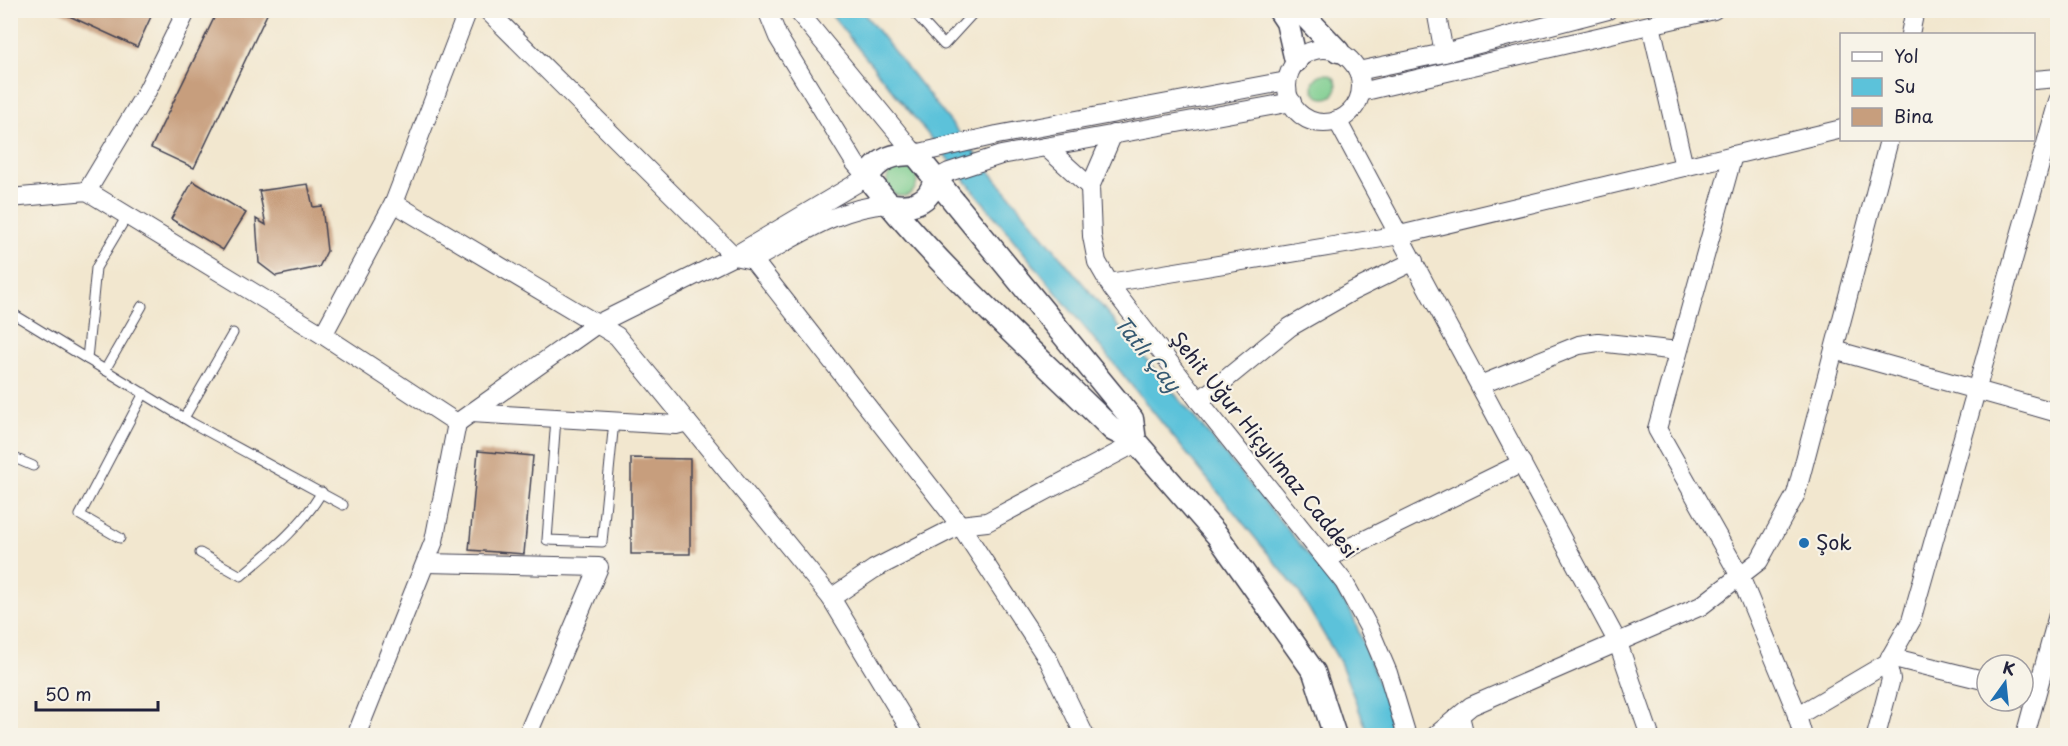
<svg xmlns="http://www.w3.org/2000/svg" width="2068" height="746" font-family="'Playpen Sans',sans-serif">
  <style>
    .green { fill: #7acc8d; stroke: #4e7764; stroke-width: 1.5 }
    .water { fill: #5cc2da; stroke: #3f728a; stroke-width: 1.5 }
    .building { fill: #c79e7d }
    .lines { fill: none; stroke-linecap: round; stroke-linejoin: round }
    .service-casing { stroke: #414051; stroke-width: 11 }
    .minor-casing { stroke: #414051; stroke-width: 20 }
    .tertiary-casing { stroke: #414051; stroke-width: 25 }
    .service { stroke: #fff; stroke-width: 9 }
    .minor { stroke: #fff; stroke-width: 18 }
    .tertiary { stroke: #fff; stroke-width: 22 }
    .poi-dot { fill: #1f6fb2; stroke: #f7f3e8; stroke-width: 2 }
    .labels { text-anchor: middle; stroke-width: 4.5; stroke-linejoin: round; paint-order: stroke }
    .street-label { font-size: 20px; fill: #22223b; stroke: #f7f3e8 }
    .poi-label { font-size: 20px; fill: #22223b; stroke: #f7f3e8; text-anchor: start }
    .water-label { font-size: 21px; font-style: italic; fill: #365a73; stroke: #f7f3e8 }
  </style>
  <rect width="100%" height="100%" fill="#f7f3e8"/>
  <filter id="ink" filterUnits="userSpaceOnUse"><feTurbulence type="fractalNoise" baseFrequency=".0167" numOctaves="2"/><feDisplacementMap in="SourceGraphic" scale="12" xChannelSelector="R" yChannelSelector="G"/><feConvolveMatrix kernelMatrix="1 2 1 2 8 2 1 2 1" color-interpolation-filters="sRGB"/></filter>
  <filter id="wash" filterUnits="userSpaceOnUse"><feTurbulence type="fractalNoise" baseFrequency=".008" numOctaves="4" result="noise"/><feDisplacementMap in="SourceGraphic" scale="24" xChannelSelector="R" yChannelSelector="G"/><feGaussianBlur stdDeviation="1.35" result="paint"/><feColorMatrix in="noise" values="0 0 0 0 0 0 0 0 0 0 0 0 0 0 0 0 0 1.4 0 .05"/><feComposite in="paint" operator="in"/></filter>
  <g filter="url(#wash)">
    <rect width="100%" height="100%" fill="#f2e7cf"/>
    <!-- green -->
    <g class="green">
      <circle cx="1325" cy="86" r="12"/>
      <circle cx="902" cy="181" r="15"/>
    </g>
    <!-- water -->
    <polygon class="water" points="828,11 862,11 991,173 1322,571 1352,614 1398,735 1369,735 1340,662 1299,592"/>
    <g id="blocks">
      <!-- building -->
      <g class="building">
        <polygon points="56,10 154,10 137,47"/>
        <polygon points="218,10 269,10 194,168 151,148"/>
        <polygon points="193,181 246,213 223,250 171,219"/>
        <polygon points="308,184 313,207 322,206 327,251 319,267 276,276 259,263 256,219 266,225 259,191"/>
        <polygon points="478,451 533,456 524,554 469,550"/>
        <polygon points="631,458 690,459 690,554 631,554"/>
      </g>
    </g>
  </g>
  <g filter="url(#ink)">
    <use href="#blocks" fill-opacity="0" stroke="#414051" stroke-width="1.5"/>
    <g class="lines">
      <defs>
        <g id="service">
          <polyline points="912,10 944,45 976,10"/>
          <polyline points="10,312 192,423 343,505"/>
          <polyline points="87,359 96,268 127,216"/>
          <polyline points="105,370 142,306"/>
          <polyline points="184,418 233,333"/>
          <polyline points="556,418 547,540 602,542 614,421"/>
          <polyline points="10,456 33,466"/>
          <polyline points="120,538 80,515 144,393"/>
          <path d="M 200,553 L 241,576 C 272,550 301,527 322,492"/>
        </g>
        <g id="minor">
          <polyline points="487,10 734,256 753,260 960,525 1049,661 1085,736"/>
          <polyline points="797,10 915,154 997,135 1287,81"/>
          <polyline points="1436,10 1444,53"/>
          <polyline points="1651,25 1684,167"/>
          <polyline points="1910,34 1915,10"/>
          <circle cx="1324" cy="86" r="37"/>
          <polyline points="1358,71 1444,53 1608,10"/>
          <polyline points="2034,80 2058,78"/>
          <polyline points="1361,92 1714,10"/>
          <polyline points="1337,120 1618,643 1650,736"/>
          <polyline points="1113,134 1090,187 1092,236 1097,262 1112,288 1199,401 1344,582 1369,628 1388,673 1407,736"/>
          <polyline points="1046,147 1090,187"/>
          <polyline points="1733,155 1657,429 1740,576 1794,706 1803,736"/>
          <polyline points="934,180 949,172 1001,155 1292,102"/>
          <polyline points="87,191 147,91 187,10"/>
          <polyline points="10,198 87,191 323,335 457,423 597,324 734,256 867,177 855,163 778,37 767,10"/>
          <polyline points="394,203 617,336 831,598"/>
          <path d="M 753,260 C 796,237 838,207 888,204"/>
          <polyline points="1109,283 1400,235 1842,129"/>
          <polyline points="323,335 394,203 468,10"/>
          <polyline points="1834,350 2058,413"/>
          <polyline points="1480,385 1579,345 1598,342 1678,351"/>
          <polyline points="1199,401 1290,327 1351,292 1414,261"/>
          <polyline points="471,413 676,425 687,422"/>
          <polyline points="1326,559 1522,463"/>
          <polyline points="426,563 599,567 527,736"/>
          <polyline points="1890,657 1987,681"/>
          <polyline points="1460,716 1465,736"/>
          <polyline points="1797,716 1887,663 1911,621 2058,101"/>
          <polyline points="356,736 434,541 457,423"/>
          <polyline points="914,736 831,598 874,569 960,525 987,522 1136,443"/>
          <polyline points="1435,736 1471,706 1701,606 1759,561 1796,494 1889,140"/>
          <polyline points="1876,736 1891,679 1887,663"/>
          <polyline points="2025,736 2058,615"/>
        </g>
        <g id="tertiary">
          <polyline points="1279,10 1287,22 1296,61"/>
          <polyline points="1299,10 1338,51"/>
          <path d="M 888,204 C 909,209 931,203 934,180"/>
          <path d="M 1135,441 L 1132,419 L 915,154 C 893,154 880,158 867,177 C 939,269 1030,348 1113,430 L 1135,441 L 1217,535 L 1314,672 L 1335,736"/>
        </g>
      </defs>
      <!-- service casing -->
      <use href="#service" class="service-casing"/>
      <!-- minor casing -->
      <use href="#minor" class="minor-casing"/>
      <!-- tertiary casing -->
      <use href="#tertiary" class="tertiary-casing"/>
      <!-- service -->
      <use href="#service" class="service"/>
      <!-- minor -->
      <use href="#minor" class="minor"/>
      <!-- tertiary -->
      <use href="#tertiary" class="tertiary"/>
    </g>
  </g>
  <!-- markers -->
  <circle class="poi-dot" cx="1804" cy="543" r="6"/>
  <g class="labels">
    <!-- street labels -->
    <g class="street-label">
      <text transform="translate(1264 445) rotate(51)" y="7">Şehit Uğur Hiçyılmaz Caddesi</text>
    </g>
    <!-- poi labels -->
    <g class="poi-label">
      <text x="1816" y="550">Şok</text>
    </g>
    <!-- water labels -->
    <g class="water-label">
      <text transform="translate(1147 354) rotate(51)" y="7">Tatlı Çay</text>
    </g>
  </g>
  <!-- margin -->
  <rect width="2068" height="746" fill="none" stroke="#f7f3e8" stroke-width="36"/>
  <!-- legend -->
  <rect x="1840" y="33" width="195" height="108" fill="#f7f3e8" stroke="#a29fa3" stroke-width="1.5"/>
  <rect x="1852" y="52" width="30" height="9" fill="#ffffff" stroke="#a29fa3" stroke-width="1.5"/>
  <text x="1894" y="63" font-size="18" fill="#22223b">Yol</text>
  <rect x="1852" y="78" width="30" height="18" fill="#5cc2da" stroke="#a29fa3" stroke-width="1.5"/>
  <text x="1894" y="93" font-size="18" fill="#22223b">Su</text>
  <rect x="1852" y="108" width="30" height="18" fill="#c79e7d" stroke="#a29fa3" stroke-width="1.5"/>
  <text x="1894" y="123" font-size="18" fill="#22223b">Bina</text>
  <!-- north arrow -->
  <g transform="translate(2005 683) rotate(15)"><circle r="28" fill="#f7f3e8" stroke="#a29fa3" stroke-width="1.5"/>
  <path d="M0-4.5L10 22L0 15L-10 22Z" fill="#1f6fb2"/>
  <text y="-9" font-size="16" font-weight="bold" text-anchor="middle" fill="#22223b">K</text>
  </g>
  <!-- scale -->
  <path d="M36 701v9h122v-9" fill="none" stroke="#22223b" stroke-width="3"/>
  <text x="45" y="701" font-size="18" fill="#22223b" stroke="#f7f3e8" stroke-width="4.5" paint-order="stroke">50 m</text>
</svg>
